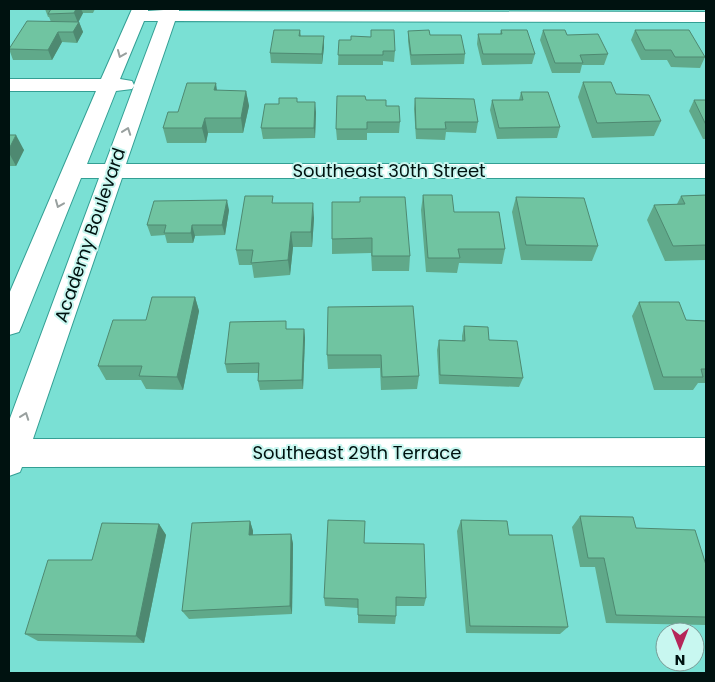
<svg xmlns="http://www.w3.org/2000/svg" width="715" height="682" font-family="Poppins,sans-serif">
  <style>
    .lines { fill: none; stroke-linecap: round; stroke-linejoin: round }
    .minor-casing { stroke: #339f94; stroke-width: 2 }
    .minor { fill: #fff; fill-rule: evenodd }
    .wall { fill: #60a98a }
    .shaded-wall { fill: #4e8971 }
    .building { fill: #70c4a1; stroke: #4e8971 }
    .oneway { stroke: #99a09f }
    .labels { text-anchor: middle; stroke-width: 4; stroke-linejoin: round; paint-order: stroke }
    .street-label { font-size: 18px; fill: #001210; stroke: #c8f7f0 }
  </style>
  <rect width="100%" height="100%" fill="#7ae0d4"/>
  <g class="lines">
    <defs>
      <path id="minor" d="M 132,9 L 148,9 L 148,11 L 179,9 L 179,11 L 706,12 L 706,22 L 175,21 L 126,164 L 706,164 L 706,178 L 122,178 L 33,439 L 706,438 L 706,466 L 22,467 L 20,472 L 9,476 L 9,421 L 99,178 L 81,178 L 22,325 L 19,332 L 9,335 L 9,294 L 96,91 L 9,91 L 9,79 L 101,79 ZM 144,21 L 158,21 L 134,85 L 132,81 L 120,79 ZM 134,86 L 105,164 L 87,164 L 116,91 L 132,89 Z"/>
    </defs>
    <!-- minor casing -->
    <use href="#minor" class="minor-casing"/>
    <!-- minor -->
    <use href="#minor" class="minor"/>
  </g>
  <!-- wall -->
  <g class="wall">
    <polygon points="45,9 95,9 93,13 83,13 78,22 79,22 83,32 77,43 62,42 52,60 13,60 9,49 51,22 49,17 48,17"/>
    <polygon points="300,30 301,36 324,36 324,47 322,64 271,63 270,53"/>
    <polygon points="501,30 535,54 532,64 482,65 477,44 478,34 500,34"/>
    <polygon points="543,30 567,35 608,54 604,65 582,65 580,73 552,73 540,40"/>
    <polygon points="635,30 705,57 700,68 671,67 667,60 641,60 631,40"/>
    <polygon points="408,31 430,35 465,54 464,64 411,65 408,41"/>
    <polygon points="339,40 395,51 394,62 383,61 383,65 338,65"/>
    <polygon points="583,82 616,94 661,121 654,136 592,138 578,97"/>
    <polygon points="217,91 246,91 249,106 243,133 208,133 206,143 167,143 163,128 178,112"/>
    <polygon points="521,92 560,127 557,138 497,139 490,110 492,100 519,100"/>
    <polygon points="415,98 478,122 476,133 446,132 445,140 416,139 414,109"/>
    <polygon points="366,100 386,106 400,122 399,133 367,133 367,140 337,140 336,129"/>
    <polygon points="694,100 706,100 706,139 703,139 689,111"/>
    <polygon points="298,102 316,112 315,138 263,139 261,128 279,104"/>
    <polygon points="9,135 24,150 16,166 9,166"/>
    <polygon points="423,195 454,212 505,249 502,264 459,263 457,273 426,272 421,210"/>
    <polygon points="706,195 706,260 665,261 647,220 654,205 677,204 681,196"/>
    <polygon points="516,197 598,246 592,261 521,260 512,212"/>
    <polygon points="332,202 410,256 409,271 372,271 371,253 332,254"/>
    <polygon points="273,203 314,218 312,247 293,247 290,275 254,278 252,265 239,265 236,250"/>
    <polygon points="229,210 225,235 195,236 193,243 167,243 165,235 151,236 147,225"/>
    <polygon points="195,297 199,311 183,390 146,389 141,380 106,380 98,366 146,320"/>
    <polygon points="639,302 686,320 706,321 706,383 698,383 693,390 654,390 632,316"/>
    <polygon points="413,306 419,376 417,389 381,390 380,368 328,369 327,355"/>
    <polygon points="464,326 489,340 523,378 519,387 439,384 437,350 439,340 462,341 462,336"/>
    <polygon points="287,329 304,329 305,338 303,389 260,390 258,381 258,373 227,373 225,364"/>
    <polygon points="580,516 636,528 706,565 706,625 606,623 595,567 580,567 572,527"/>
    <polygon points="461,520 509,535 568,627 560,634 466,633 457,531"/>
    <polygon points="250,521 253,531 253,535 291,534 293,544 292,614 189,619 182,611"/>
    <polygon points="159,524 166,535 144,643 38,641 25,634"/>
    <polygon points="364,543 426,598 424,606 396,606 396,616 395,624 358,623 358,608 325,606 324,598"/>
  </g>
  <!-- shaded-wall -->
  <g class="shaded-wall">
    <polygon points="76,9 81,9 83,13 78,23 74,13"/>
    <polygon points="79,22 83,32 77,43 73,32"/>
    <polygon points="58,32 62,42 52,60 48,50"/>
    <polygon points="324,36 324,47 322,64 322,54"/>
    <polygon points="216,83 218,98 214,90"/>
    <polygon points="246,91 249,106 243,133 241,118"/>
    <polygon points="315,102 316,112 315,138 314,128"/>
    <polygon points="205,118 208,133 206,143 202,128"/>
    <polygon points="16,135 24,150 16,166 9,153 9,149"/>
    <polygon points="227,200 229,210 225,235 222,225"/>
    <polygon points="313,203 314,218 312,247 311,232"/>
    <polygon points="192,225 195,236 193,243 191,233"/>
    <polygon points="291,232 293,247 290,275 288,260"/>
    <polygon points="195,297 199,311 183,390 177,377"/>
    <polygon points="304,329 305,338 303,389 302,380"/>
    <polygon points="250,521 253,531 252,546 249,535"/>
    <polygon points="159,524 166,535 144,643 136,636"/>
    <polygon points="291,534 293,544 292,614 290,606"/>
  </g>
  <!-- building -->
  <g class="building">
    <polygon points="51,9 76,9 74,13 48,14"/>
    <polygon points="27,21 79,22 73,32 58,32 48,50 9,49"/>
    <polygon points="274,30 300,30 299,36 324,36 322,54 270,53"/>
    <polygon points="371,30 394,30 395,51 383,51 383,55 338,55 339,40 351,40 351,36 371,37"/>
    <polygon points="429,30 430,35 461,35 465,54 411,55 408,31"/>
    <polygon points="501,30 527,30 535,54 483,54 478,34 502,34"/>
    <polygon points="543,30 565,30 567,35 598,34 608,54 580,55 583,63 555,63"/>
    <polygon points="635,30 689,30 705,57 675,57 671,50 645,50"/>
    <polygon points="583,82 611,82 616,94 649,95 661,121 597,123"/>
    <polygon points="187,83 216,83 214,90 246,91 241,118 205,118 202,128 163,128 168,112 178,112"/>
    <polygon points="521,92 548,92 560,127 499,128 492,100 523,100"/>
    <polygon points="337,96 365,96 366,100 386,100 386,106 399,106 400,122 367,122 367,129 336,129"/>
    <polygon points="279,98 297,98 297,102 315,102 314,128 261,128 265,104 279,104"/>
    <polygon points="415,98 474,99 478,122 445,122 446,129 416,129"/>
    <polygon points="694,100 706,100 706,125"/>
    <polygon points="9,135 16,135 9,149"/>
    <polygon points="423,195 452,195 454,212 499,212 505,249 458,249 460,258 428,258"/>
    <polygon points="706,195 706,245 673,246 654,205 685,204 681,196"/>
    <polygon points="245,196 273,196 272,203 313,203 311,232 291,232 288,260 251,263 253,250 236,250"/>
    <polygon points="360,197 405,197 410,256 372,256 372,238 332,239 332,202 360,202"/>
    <polygon points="516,197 584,198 598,246 526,245"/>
    <polygon points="227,200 222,225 192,225 191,233 164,233 166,225 147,225 154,201"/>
    <polygon points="152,297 195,297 177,377 139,376 142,366 98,366 113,320 146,320"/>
    <polygon points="639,302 679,302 686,320 706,321 706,369 701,369 703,377 663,377"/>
    <polygon points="413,306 419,376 382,377 381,355 327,355 328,307"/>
    <polygon points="286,321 286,329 304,329 302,380 258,381 259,363 225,364 230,322"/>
    <polygon points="464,326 488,327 489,340 517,341 523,378 440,375 439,340 465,341"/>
    <polygon points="580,516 633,517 636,528 695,530 706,565 706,617 616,615 604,558 588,558"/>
    <polygon points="328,520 365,521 364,543 424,544 426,598 396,597 396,616 358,615 358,599 324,598"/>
    <polygon points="461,520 507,521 509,535 552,535 568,627 470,626"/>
    <polygon points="250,521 249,535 291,534 290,606 182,611 192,523"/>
    <polygon points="102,523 159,524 136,636 25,634 48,560 92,560"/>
  </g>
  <!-- one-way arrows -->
  <defs><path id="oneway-chevron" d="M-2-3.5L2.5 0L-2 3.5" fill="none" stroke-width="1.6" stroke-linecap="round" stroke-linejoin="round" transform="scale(1.25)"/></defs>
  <g class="oneway">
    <use href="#oneway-chevron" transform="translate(121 54) rotate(113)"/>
    <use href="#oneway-chevron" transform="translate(127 131) rotate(-70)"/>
    <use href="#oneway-chevron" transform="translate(59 204) rotate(112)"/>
    <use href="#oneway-chevron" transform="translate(25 416) rotate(-70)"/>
  </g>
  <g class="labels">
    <!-- street labels -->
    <g class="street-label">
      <text x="389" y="177">Southeast 30th Street</text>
      <text transform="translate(90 235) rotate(-71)" y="6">Academy Boulevard</text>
      <text x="357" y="459">Southeast 29th Terrace</text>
    </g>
  </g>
  <!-- border -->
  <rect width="715" height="682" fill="none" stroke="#001210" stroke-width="20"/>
  <!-- north arrow -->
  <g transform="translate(680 647) rotate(180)"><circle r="24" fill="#c8f7f0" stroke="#789b96"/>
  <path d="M0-4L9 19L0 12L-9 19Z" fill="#b52659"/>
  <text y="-8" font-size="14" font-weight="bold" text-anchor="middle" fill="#001210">N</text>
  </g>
</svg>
